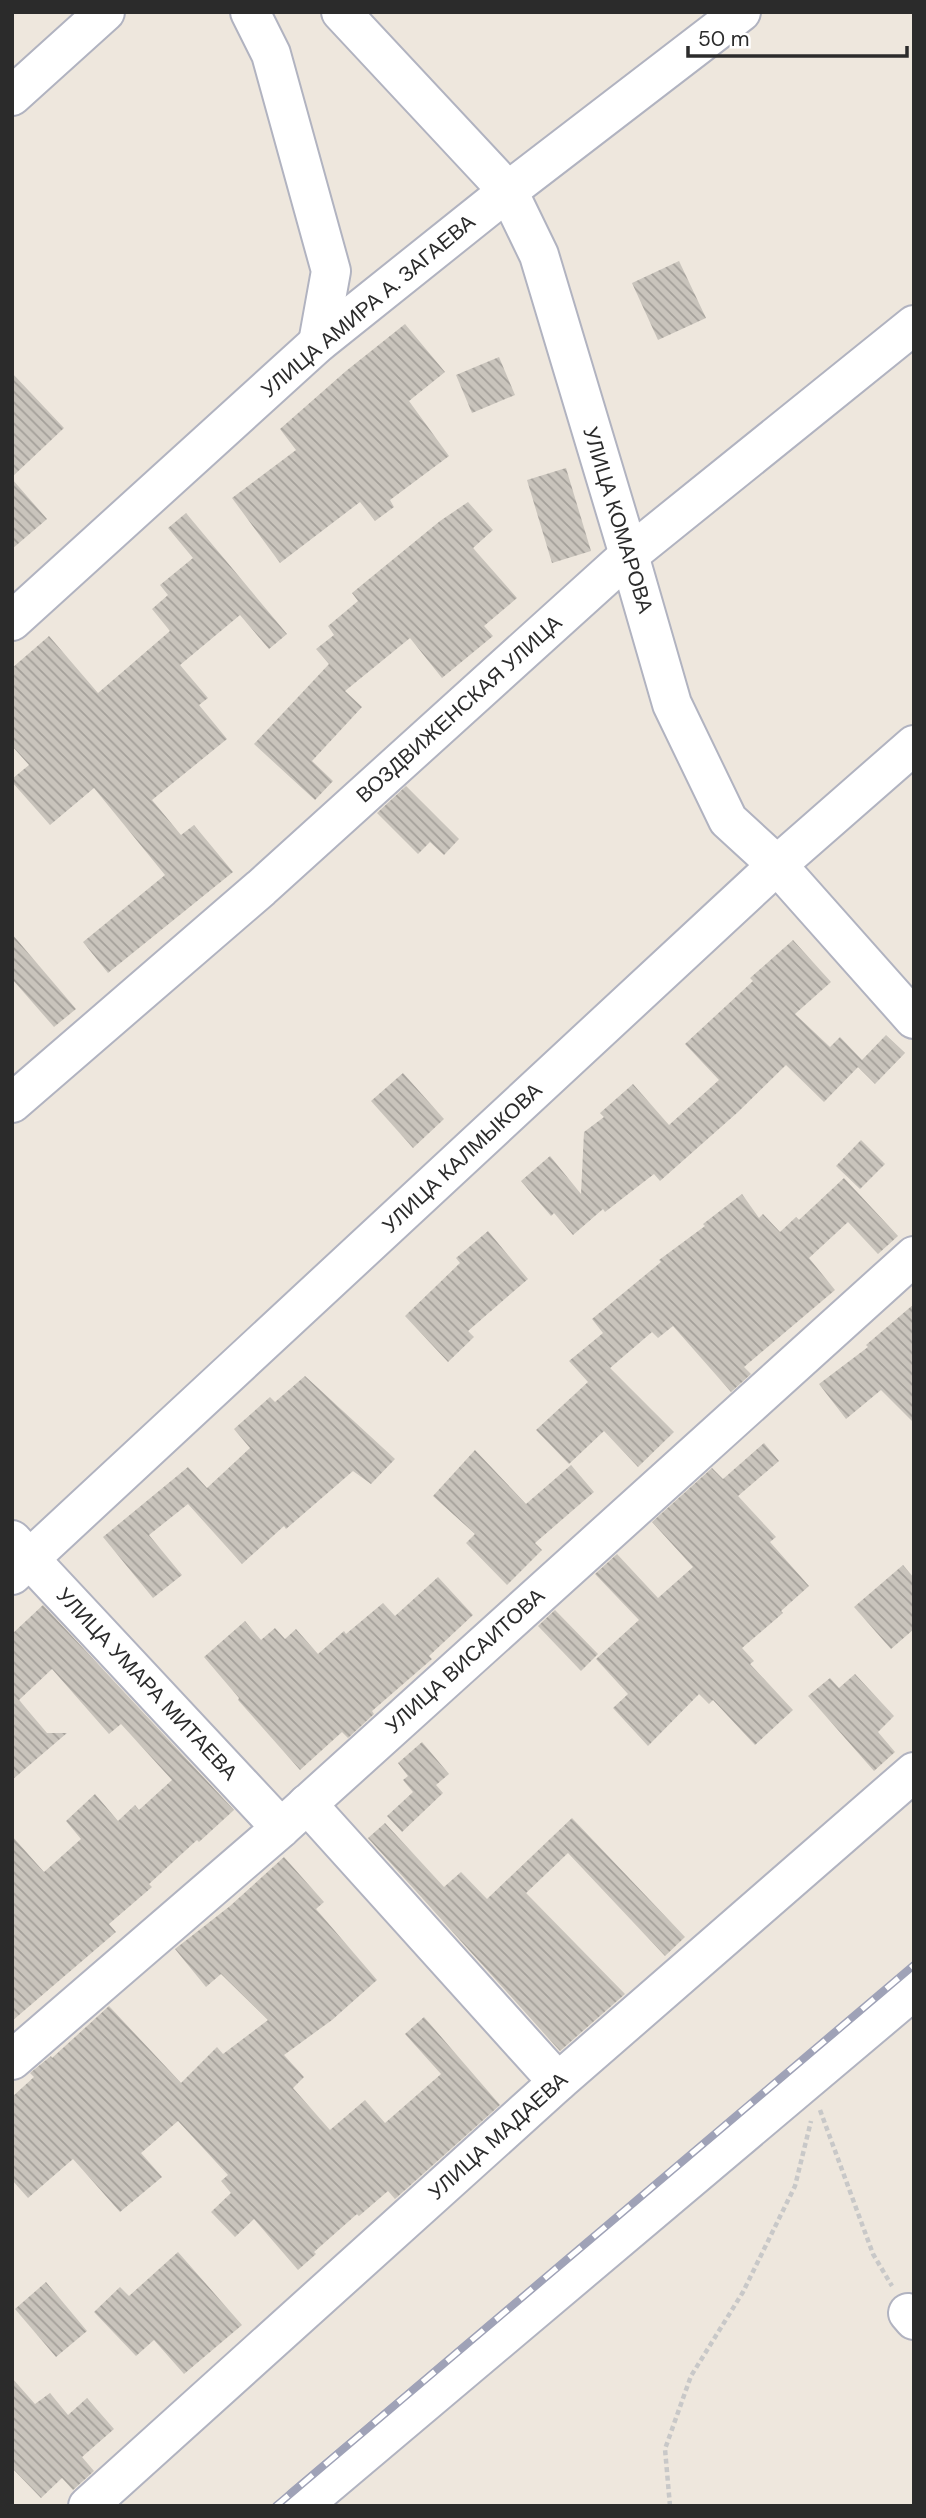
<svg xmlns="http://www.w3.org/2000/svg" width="926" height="2518" font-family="'DM Sans',sans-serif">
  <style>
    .building { fill: url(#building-back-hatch) }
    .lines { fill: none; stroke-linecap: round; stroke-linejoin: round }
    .minor-casing { stroke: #b1b3c0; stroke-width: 42 }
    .path { stroke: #c8c8c8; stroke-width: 4.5; stroke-dasharray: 5 3.5; stroke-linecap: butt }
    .minor { stroke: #fff; stroke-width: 38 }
    .rail-casing { stroke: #9fa2b7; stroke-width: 8 }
    .rail { stroke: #fff; stroke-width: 5; stroke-dasharray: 16; stroke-linecap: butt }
    .labels { text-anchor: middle; stroke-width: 5; stroke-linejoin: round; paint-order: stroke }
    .street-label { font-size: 21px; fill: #2b2b2b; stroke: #fff }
  </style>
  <defs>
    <pattern id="building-back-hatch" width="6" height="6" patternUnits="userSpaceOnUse" patternTransform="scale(1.75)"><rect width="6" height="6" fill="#c9c4bc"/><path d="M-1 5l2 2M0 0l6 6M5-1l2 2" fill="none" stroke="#a39f99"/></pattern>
  </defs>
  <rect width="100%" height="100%" fill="#eee7dd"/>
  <!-- building -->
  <g class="building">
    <polygon points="679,261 706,318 658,340 632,283"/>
    <polygon points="405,324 445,372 409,401 449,456 390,500 394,507 375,521 360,502 280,563 232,498 296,450 280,429 346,371"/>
    <polygon points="499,357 515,395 472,413 456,375"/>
    <polygon points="12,373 64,428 12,477"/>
    <polygon points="566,468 591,551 552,563 527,480"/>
    <polygon points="12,479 47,519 12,549"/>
    <polygon points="468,502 493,530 473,548 517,598 484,626 493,636 442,678 410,638 345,691 362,707 312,761 333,781 315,800 254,744 329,664 316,649 334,635 328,626 358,601 352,593 440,521"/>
    <polygon points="186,513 287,634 269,649 240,615 180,665 208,698 199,705 227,739 152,800 181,835 194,825 233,872 108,973 83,942 165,875 94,788 50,825 12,782 12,779 29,765 12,746 12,668 49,636 98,693 170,631 152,609 168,595 160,585 193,558 168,528"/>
    <polygon points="406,786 459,839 444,855 430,842 418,854 377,813"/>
    <polygon points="12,934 76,1009 54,1027 12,979"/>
    <polygon points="793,940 831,982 795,1014 830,1047 840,1037 862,1060 886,1035 905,1053 875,1084 858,1067 824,1102 786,1065 738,1112 660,1181 654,1174 605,1212 603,1209 573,1235 554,1213 551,1216 521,1181 550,1156 581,1194 584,1132 604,1117 600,1113 633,1084 669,1125 719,1080 685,1044 753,981 750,978"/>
    <polygon points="403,1073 444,1119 413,1148 371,1101"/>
    <polygon points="861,1140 885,1164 860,1189 836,1166"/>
    <polygon points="844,1178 898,1236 878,1254 848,1222 809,1258 835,1290 744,1367 751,1374 731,1392 673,1326 658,1338 652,1332 610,1368 674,1432 638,1467 604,1431 569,1464 536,1430 588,1382 569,1361 603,1333 592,1319 661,1262 659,1260 705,1226 703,1224 742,1194 759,1218 763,1214 780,1232 796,1217 799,1220"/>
    <polygon points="488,1231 528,1279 468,1331 474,1337 448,1362 405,1316 460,1263 456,1258"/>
    <polygon points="914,1304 914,1423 881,1390 846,1419 819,1384 868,1347 866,1345"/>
    <polygon points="305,1376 395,1459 371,1484 353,1471 286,1529 284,1526 242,1564 188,1504 149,1535 182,1575 153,1598 103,1537 188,1467 207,1488 250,1448 234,1429 270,1397 275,1402"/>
    <polygon points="764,1443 779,1461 738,1496 776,1537 770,1542 809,1586 781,1611 783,1613 742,1648 754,1661 750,1664 793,1710 755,1745 713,1700 709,1704 699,1694 648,1746 613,1708 628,1694 596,1659 639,1620 595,1574 617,1554 658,1598 693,1567 652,1522 712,1468 723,1479"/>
    <polygon points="475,1450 526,1504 571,1465 594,1492 535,1543 542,1550 507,1585 466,1543 475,1534 433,1496"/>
    <polygon points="903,1565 914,1578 914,1629 891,1649 854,1607"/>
    <polygon points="438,1577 473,1615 429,1656 432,1659 372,1711 374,1714 348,1738 342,1732 300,1770 238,1700 239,1698 204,1657 245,1621 261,1640 275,1628 285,1639 296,1629 318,1654 344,1631 346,1634 383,1603 395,1616"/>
    <polygon points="43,1605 234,1810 199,1842 197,1840 149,1884 152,1887 109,1924 116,1932 12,2021 12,1836 44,1872 81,1839 66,1821 95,1794 118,1821 135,1805 139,1810 172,1780 121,1724 109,1734 52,1669 19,1700 47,1733 67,1733 12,1780 12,1634"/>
    <polygon points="555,1610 598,1654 581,1671 538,1626"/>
    <polygon points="855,1674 894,1716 878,1732 895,1752 874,1771 808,1696 830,1678 839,1688"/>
    <polygon points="422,1742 449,1774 436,1785 443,1793 402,1832 387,1816 413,1792 403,1780 408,1776 398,1763"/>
    <polygon points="572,1818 685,1937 665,1956 568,1853 526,1893 625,1994 560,2051 368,1838 385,1823 444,1887 461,1872 487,1899"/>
    <polygon points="284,1857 324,1902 316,1909 377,1980 332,2020 284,2055 304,2077 293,2088 330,2130 365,2100 385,2123 441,2074 405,2034 424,2017 500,2105 395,2199 388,2191 359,2216 357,2214 314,2252 316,2254 298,2270 254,2219 235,2237 211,2212 231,2193 221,2181 228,2175 178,2121 141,2153 162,2177 120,2212 73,2159 28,2198 12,2180 12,2097 34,2077 30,2073 51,2056 52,2058 109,2006 181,2083 217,2047 223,2054 268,2020 221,1974 206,1987 175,1949 230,1906"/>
    <polygon points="178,2252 242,2325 184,2374 154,2340 136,2356 94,2312 120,2287 129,2296"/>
    <polygon points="46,2282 87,2331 56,2357 15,2309"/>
    <polygon points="12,2378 35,2404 50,2393 68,2415 87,2398 114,2429 82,2457 94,2471 73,2490 62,2478 41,2498 12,2468"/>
  </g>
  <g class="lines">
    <defs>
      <g id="minor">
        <polyline points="250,12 271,54 331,271 318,343"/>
        <polyline points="341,12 508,191 539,255 629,555 672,704 728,820 777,865 914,1019"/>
        <polyline points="12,96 105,12"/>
        <polyline points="12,621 318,343 508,191 741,12"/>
        <polyline points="12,1103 261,888 629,555 914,325"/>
        <polyline points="12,1540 281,1828"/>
        <polyline points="12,1575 777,865 914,745"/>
        <polyline points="307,1804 558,2082"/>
        <polyline points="12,2060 281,1828 914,1256"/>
        <polyline points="908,2313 914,2320"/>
        <polyline points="88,2506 558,2082 914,1772"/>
        <polyline points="302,2506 914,1990"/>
      </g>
    </defs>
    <!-- minor casing -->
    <use href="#minor" class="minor-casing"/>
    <!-- path -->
    <g class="path">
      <polyline points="820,2110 873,2254 892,2286"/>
      <polyline points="670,2506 665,2449 691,2376 743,2292 795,2186 811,2121"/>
    </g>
    <!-- minor -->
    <use href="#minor" class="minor"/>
    <defs>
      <polyline id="rail" points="276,2506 914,1965"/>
    </defs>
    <!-- rail casing -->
    <use href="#rail" class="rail-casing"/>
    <!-- rail -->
    <use href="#rail" class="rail"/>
  </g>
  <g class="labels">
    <!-- street labels -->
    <g class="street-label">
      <text transform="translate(368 306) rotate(-40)" y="7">УЛИЦА АМИРА А. ЗАГАЕВА</text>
      <text transform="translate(618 520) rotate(73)" y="7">УЛИЦА КОМАРОВА</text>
      <text transform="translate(459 709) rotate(-42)" y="7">ВОЗДВИЖЕНСКАЯ УЛИЦА</text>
      <text transform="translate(462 1158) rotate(-43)" y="7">УЛИЦА КАЛМЫКОВА</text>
      <text transform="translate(465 1661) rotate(-42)" y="7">УЛИЦА ВИСАИТОВА</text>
      <text transform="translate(147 1684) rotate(47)" y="7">УЛИЦА УМАРА МИТАЕВА</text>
      <text transform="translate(498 2136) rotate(-42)" y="7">УЛИЦА МАДАЕВА</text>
    </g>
  </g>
  <!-- border -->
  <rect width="926" height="2518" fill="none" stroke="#2b2b2b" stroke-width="28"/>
  <!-- scale -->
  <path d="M688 46v10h219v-10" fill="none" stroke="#2b2b2b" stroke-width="3.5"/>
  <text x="698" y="46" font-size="21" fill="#2b2b2b" stroke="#ffffff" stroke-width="5" paint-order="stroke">50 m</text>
</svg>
